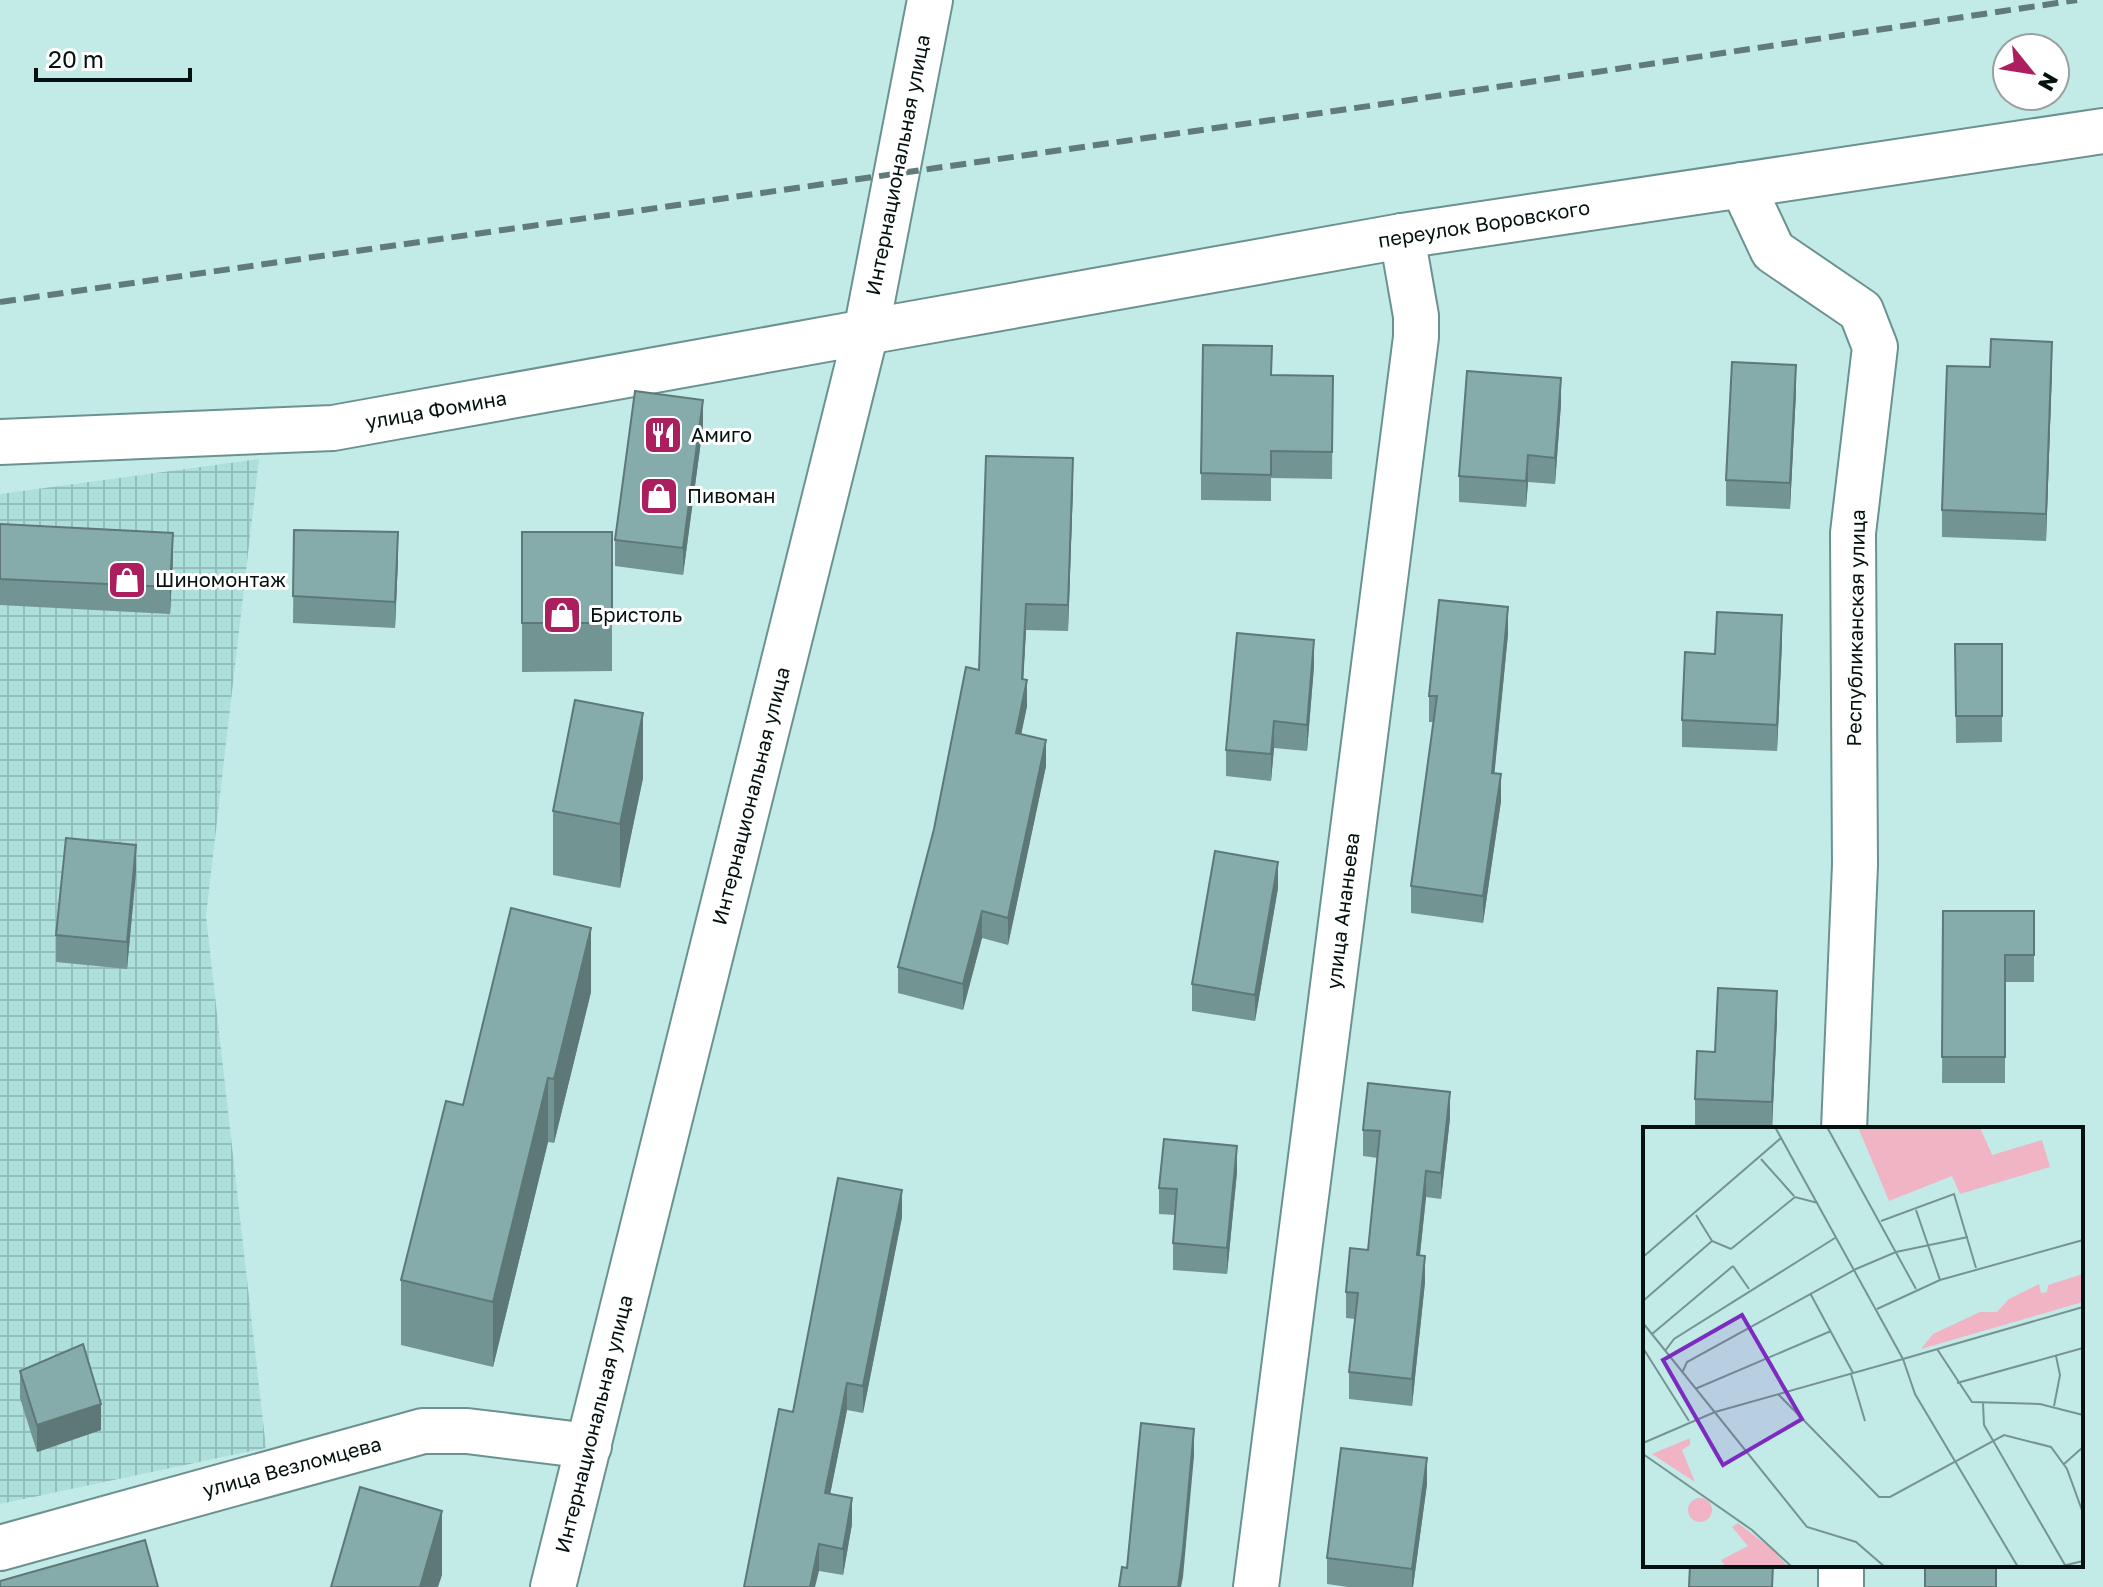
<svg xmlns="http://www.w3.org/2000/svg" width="2103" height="1587" font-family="'Golos Text',sans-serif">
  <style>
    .industrial { fill: url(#industrial-grid) }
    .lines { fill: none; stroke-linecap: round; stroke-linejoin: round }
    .minor-casing { stroke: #6c9290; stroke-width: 48 }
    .tertiary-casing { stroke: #6c9290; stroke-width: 48 }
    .minor { stroke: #fff; stroke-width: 44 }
    .tertiary { stroke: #fff; stroke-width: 44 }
    .rail { stroke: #607b79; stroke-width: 6; stroke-dasharray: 16 8; stroke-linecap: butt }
    .wall { fill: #729492 }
    .shaded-wall { fill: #5d7877 }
    .building { fill: #85acaa; stroke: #5d7877; stroke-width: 2 }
    .labels { text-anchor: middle; stroke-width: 6; stroke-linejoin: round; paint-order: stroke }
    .street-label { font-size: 20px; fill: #031110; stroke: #fff }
    .poi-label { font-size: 20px; fill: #031110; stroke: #fff; text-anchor: start }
    .inset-road { fill: none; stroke: #769492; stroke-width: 2 }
    .view { fill: #7b2cbf; fill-opacity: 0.15; stroke: #7b2cbf; stroke-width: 4 }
    .inset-edge { fill: none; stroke: #031110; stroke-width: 4 }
  </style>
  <defs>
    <pattern id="industrial-grid" width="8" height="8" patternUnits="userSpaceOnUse" patternTransform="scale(2)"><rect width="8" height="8" fill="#addfdb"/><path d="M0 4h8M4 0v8" fill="none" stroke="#93bebb"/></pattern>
  </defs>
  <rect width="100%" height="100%" fill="#c2ebe8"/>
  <!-- industrial -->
  <polygon class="industrial" points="259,459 206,916 266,1448 0,1504 0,494"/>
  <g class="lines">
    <defs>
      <g id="minor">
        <polyline points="1742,185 1773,251 1861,311 1875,347 1853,533 1855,865 1844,1129"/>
        <polyline points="0,442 333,428 866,332"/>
        <polyline points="0,1548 423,1431 467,1431 589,1446"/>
        <polyline points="1256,1587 1416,337 1416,316 1402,236"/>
        <polyline points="1841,1587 1841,1565"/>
      </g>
      <g id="tertiary">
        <polyline points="866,332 1402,236 2103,131"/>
        <polyline points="553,1587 866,332 930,0"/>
      </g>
    </defs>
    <!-- minor casing -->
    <use href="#minor" class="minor-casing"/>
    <!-- tertiary casing -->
    <use href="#tertiary" class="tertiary-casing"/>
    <!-- minor -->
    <use href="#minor" class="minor"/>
    <!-- tertiary -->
    <use href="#tertiary" class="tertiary"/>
    <!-- rail -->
    <polyline class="rail" points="0,302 1383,104 2077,0"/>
  </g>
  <!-- wall -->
  <g class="wall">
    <polygon points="2052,368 2046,541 1942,537 1942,510"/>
    <polygon points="1272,375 1333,376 1332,479 1271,478 1271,501 1201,500 1201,473"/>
    <polygon points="1796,392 1790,509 1726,506 1726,480"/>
    <polygon points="1561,404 1555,484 1528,482 1526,507 1459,502 1459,476"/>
    <polygon points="703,426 683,575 615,566 615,540"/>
    <polygon points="1073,485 1068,631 1026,630 1023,679 1027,706 1021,734 1046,766 1008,945 982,938 963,1010 898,993 898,967 979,670"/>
    <polygon points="0,524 173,559 170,614 0,605"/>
    <polygon points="294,530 398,559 395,628 293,623"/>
    <polygon points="522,532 612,532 612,671 522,672"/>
    <polygon points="1508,634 1494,773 1501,801 1483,923 1411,913 1411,886 1433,722 1429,722 1429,696"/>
    <polygon points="1782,642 1777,751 1682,747 1682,720 1715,654"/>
    <polygon points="1955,644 2002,644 2002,742 1956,743"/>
    <polygon points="1314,666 1307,751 1274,748 1271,781 1226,776 1226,750"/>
    <polygon points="643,778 620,888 553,875 553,811"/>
    <polygon points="136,872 127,969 56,962 56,935"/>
    <polygon points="1278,888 1255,1021 1192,1011 1192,984"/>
    <polygon points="1943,911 2034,911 2034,982 2005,982 2005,1083 1942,1083"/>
    <polygon points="591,992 554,1143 548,1142 493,1367 401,1345 401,1280 463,1105"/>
    <polygon points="1777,1018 1772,1129 1695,1125 1695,1099"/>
    <polygon points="1450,1118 1441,1199 1426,1197 1420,1255 1425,1282 1412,1406 1349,1399 1349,1372 1355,1319 1346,1318 1346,1292 1368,1250 1378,1158 1363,1156 1363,1130"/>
    <polygon points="1237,1172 1227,1274 1173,1270 1173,1243 1175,1215 1159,1214 1159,1188"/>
    <polygon points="902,1217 863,1413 847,1410 830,1494 852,1524 843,1575 819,1571 793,1412"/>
    <polygon points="20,1371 101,1430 37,1452 20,1398"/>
    <polygon points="1427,1484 1413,1587 1348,1587 1327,1584 1327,1558"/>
  </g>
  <!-- shaded-wall -->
  <g class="shaded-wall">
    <polygon points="2052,342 2052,368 2046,541 2046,514"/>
    <polygon points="1796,365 1796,392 1790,509 1790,483"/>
    <polygon points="1561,378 1561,404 1555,484 1555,458"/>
    <polygon points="703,400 703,426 683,575 683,548"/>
    <polygon points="1528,455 1528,482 1526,507 1526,481"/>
    <polygon points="1073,458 1073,485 1068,631 1068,605"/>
    <polygon points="398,532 398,559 395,628 395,602"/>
    <polygon points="173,533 173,559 170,614 170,587"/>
    <polygon points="1026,604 1026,630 1022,704 1027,680 1027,706 1016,760 1016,733 1022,679"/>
    <polygon points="1508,607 1508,634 1492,799 1492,773"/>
    <polygon points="1782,615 1782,642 1777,751 1777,725"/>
    <polygon points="1314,640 1314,666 1307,751 1307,725"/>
    <polygon points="643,713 643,778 620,888 620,824"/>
    <polygon points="1274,721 1274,748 1271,781 1271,754"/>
    <polygon points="1046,740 1046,766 1008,945 1008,918"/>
    <polygon points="1501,774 1501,801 1483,923 1483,896"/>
    <polygon points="136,845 136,872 127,969 127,942"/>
    <polygon points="1278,862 1278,888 1255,1021 1255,995"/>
    <polygon points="982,911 982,938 963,1010 963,984"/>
    <polygon points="591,928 591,992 554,1143 554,1079"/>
    <polygon points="1777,991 1777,1018 1772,1129 1772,1102"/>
    <polygon points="548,1078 548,1142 493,1367 493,1302"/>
    <polygon points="1450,1092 1450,1118 1441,1199 1441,1173"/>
    <polygon points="1237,1146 1237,1172 1227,1274 1227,1248"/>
    <polygon points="1426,1171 1426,1197 1417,1281 1417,1255"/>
    <polygon points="902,1190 902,1217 863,1413 863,1386"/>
    <polygon points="1425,1256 1425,1282 1412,1406 1412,1379"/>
    <polygon points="847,1383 847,1410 825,1520 825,1493"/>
    <polygon points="101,1404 101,1430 37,1452 37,1425"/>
    <polygon points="1194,1429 1194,1456 1183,1577 1181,1587 1178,1587"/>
    <polygon points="1427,1458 1427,1484 1413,1587 1412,1587 1412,1569"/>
    <polygon points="852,1498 852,1524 843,1575 843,1549"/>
    <polygon points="442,1511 442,1575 438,1587 420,1587"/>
    <polygon points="819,1544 819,1571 815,1587 810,1587"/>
  </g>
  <!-- building -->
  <g class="building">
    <polygon points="1991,339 2052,342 2046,514 1942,510 1947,366 1990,367"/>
    <polygon points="1203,345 1272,346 1271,375 1333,376 1332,452 1271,451 1271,475 1201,473"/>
    <polygon points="1732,362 1796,365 1790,483 1726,480"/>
    <polygon points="1467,371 1561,378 1555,458 1528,455 1526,481 1459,476"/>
    <polygon points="635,391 703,400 683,548 615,540"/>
    <polygon points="986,456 1073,458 1068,605 1026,604 1022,679 1027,680 1016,733 1046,740 1008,918 982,911 963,984 898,967 934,829 966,667 979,670"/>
    <polygon points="0,524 173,533 170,587 0,579"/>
    <polygon points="294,530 398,532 395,602 293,596"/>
    <rect x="522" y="532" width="90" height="91"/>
    <polygon points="1439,600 1508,607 1492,773 1501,774 1483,896 1411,886 1437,696 1429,696"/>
    <polygon points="1717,612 1782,615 1777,725 1682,720 1685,652 1715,654"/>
    <polygon points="1237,633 1314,640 1307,725 1274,721 1271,754 1226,750"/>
    <polygon points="1955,644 2002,644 2002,716 1956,716"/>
    <polygon points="575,700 643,713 620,824 553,811"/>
    <polygon points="66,838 136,845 127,942 56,935"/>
    <polygon points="1215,851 1278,862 1255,995 1192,984"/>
    <polygon points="511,908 591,928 554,1079 548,1078 493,1302 401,1280 446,1101 463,1105"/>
    <polygon points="1943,911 2034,911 2034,955 2005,955 2005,1057 1942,1057"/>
    <polygon points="1718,988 1777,991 1772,1102 1695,1099 1697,1051 1715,1052"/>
    <polygon points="1368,1083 1450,1092 1441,1173 1426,1171 1417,1255 1425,1256 1412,1379 1349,1372 1358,1293 1346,1292 1350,1248 1368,1250 1380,1131 1363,1130"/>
    <polygon points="1164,1139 1237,1146 1227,1248 1173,1243 1177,1189 1159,1188"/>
    <polygon points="838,1178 902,1190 863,1386 847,1383 825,1493 852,1498 843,1549 819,1544 810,1587 744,1587 779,1409 793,1412"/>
    <polygon points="83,1344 101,1404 37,1425 20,1371"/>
    <polygon points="1141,1423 1194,1429 1183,1550 1178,1587 1119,1587 1122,1567 1127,1568"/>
    <polygon points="1341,1448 1427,1458 1412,1569 1327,1558"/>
    <polygon points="360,1487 442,1511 420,1587 331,1587"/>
    <polygon points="145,1540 158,1587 0,1587 0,1581"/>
    <polygon points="1690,1565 1773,1565 1772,1587 1689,1587"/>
    <rect x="1925" y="1565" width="71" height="22"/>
  </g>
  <!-- icons -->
  <defs>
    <symbol id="restaurant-square" viewBox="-11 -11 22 22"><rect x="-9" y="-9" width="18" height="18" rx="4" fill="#ab1f5e" stroke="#fff"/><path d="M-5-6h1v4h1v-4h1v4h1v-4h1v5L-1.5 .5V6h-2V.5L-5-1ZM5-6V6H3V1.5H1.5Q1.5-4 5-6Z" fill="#fff"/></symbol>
    <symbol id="shop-square" viewBox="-11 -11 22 22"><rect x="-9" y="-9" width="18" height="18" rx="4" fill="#ab1f5e" stroke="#fff"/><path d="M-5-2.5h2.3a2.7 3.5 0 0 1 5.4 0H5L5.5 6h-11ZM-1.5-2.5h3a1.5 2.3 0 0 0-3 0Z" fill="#fff"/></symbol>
  </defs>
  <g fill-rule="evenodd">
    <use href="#restaurant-square" x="641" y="413" width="44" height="44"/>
    <use href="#shop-square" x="637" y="474" width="44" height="44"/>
    <use href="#shop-square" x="105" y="558" width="44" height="44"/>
    <use href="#shop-square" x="540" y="593" width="44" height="44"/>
  </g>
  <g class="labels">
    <!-- street labels -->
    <g class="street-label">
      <text transform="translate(898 165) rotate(-79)" y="7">Интернациональная улица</text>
      <text transform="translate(1484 224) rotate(-9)" y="7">переулок Воровского</text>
      <text transform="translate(436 410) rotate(-10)" y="7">улица Фомина</text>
      <text transform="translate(1856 628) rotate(-89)" y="7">Республиканская улица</text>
      <text transform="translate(751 796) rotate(-76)" y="7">Интернациональная улица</text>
      <text transform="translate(1343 911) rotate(-83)" y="7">улица Ананьева</text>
      <text transform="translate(594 1424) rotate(-76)" y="7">Интернациональная улица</text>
      <text transform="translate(292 1467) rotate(-15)" y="7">улица Везломцева</text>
    </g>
    <!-- poi labels -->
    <g class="poi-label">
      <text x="691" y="442">Амиго</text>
      <text x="687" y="503">Пивоман</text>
      <text x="155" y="587">Шиномонтаж</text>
      <text x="590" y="622">Бристоль</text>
    </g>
  </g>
  <!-- overview -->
  <g transform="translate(1643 1127)">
    <rect width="440" height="440" fill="#c2ebe8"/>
    <path d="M 215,0 L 337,0 L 349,28 L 399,13 L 407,40 L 317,67 L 309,49 L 246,74 ZM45 383a12 12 0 1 1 24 0a12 12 0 1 1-24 0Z" fill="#f0b4c5"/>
    <path d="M 440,147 L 440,175 L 278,222 L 290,207 L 337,185 L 354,185 L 366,172 L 396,157 L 398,166 L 404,165 L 405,158 ZM 47,311 L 47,318 L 39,323 L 52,355 L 9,327 Z" fill="#f0b4c5"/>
    <path d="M 95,396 L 130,423 L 145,440 L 83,440 L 78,433 L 105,419 L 89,400 Z" fill="#f0b4c5"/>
    <path class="inset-road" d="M 132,0 L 260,232 L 440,180M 184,0 L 273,162M 118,32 L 151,69M 273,83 L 297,153M 53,88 L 69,114 L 88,122M 238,94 L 311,67 L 333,141M 88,122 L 152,70 L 175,76M 0,130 L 138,11M 90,139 L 106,162M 167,166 L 210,246M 0,174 L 69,114M 234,182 L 297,153 L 440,113M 0,196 L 164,400 L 213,415 L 242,440M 9,207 L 90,139M 0,221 L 46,294M 294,222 L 329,275 L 397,277 L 440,288M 22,224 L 31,212 L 192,111M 39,246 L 44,235 L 213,142 L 253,125 L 325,110M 208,247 L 222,294M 314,256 L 440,221M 52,262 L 188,204M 135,267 L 236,370 L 247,370 L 361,308 L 408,320 L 424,342 L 440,386M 340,276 L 341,298 L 422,438M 411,279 L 417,248 L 413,229M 0,316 L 72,285 L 260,232 L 272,267 L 375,440M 0,327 L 109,403 L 149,440M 421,337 L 440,320M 415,440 L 440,434"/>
    <path class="view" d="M 99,188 L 159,292 L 80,338 L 20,233 Z"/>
    <rect width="440" height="440" class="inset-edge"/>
  </g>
  <!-- north arrow -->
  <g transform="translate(2031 72) rotate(120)"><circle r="38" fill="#ffffff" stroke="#9aa09f" stroke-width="2"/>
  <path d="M0-6L14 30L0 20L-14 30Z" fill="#ab1f5e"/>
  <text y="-12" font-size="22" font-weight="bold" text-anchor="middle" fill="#031110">N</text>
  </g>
  <!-- scale -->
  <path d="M36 68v12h154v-12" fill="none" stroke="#031110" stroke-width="4"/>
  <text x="48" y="68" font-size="24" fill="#031110" stroke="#ffffff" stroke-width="6" paint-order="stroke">20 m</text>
</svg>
